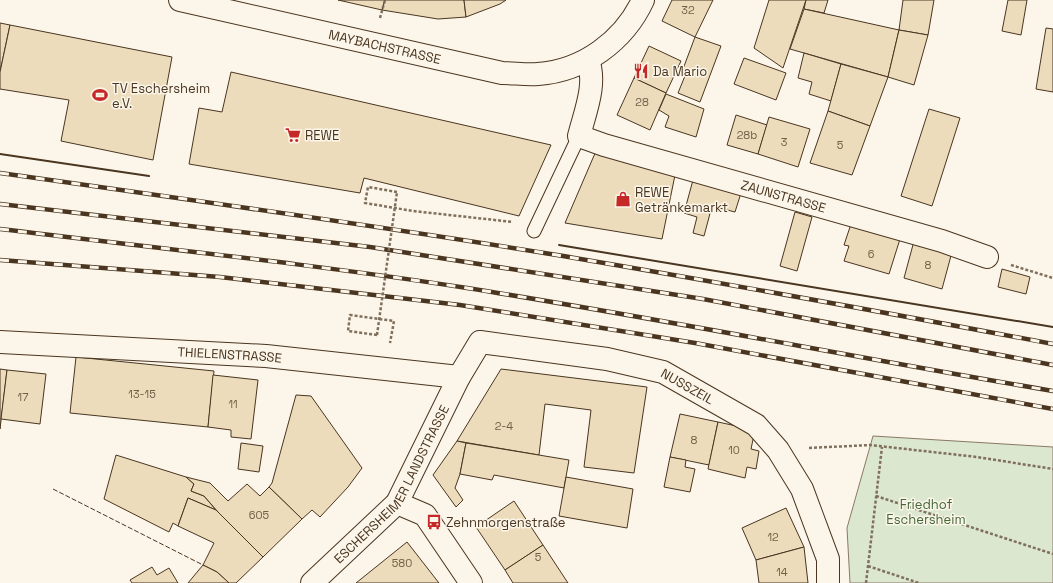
<svg xmlns="http://www.w3.org/2000/svg" width="1053" height="583" font-family="'Space Grotesk',sans-serif">
  <style>
    .green { fill: #dce7d0; stroke: #887966 }
    .building { fill: #ecdcbc; stroke: #4a3520 }
    .lines { fill: none; stroke-linecap: round; stroke-linejoin: round }
    .service-casing { stroke: #4a3520; stroke-width: 15 }
    .minor-casing { stroke: #4a3520; stroke-width: 24 }
    .tertiary-casing { stroke: #4a3520; stroke-width: 24 }
    .path { stroke: #7f6f5c; stroke-width: 2.5; stroke-dasharray: 3 2; stroke-linecap: butt }
    .service { stroke: #fbf6e9; stroke-width: 13 }
    .minor { stroke: #fbf6e9; stroke-width: 22 }
    .tertiary { stroke: #fbf6e9; stroke-width: 22 }
    .rail-casing { stroke: #4a3520; stroke-width: 4.5 }
    .rail { stroke: #fbf6e9; stroke-width: 3; stroke-dasharray: 9; stroke-linecap: butt }
    .path-bridge { stroke: #7f6f5c; stroke-width: 2.5; stroke-dasharray: 3 2; stroke-linecap: butt }
    .fence { stroke: #4a3520; stroke-width: 1; stroke-dasharray: 5 2; stroke-linecap: butt }
    .wall { stroke: #4a3520; stroke-width: 2 }
    .labels { text-anchor: middle; stroke-width: 3; stroke-linejoin: round; paint-order: stroke }
    .number-label { font-size: 11px; fill: #725f47 }
    .street-label { font-size: 13px; fill: #4a3520; stroke: #fbf6e9 }
    .poi-label { font-size: 13px; fill: #4a3520; stroke: #fbf6e9; text-anchor: start }
    .park-label { font-size: 13px; fill: #436837; stroke: #fbf6e9 }
  </style>
  <rect width="100%" height="100%" fill="#fbf6e9"/>
  <!-- green -->
  <polygon class="green" points="873,436 1053,447 1053,583 850,583 847,528"/>
  <!-- building -->
  <g class="building">
    <polygon points="338,0 385,0 382,10"/>
    <polygon points="385,0 464,0 466,17 438,19 382,10"/>
    <polygon points="464,0 506,0 500,4 466,17"/>
    <polygon points="672,0 713,0 695,37 662,21"/>
    <polygon points="769,0 806,0 783,68 754,48"/>
    <polygon points="806,0 828,0 824,13 804,9"/>
    <polygon points="903,0 934,0 928,35 899,30"/>
    <polygon points="1008,0 1027,0 1021,35 1002,31"/>
    <polygon points="804,9 899,30 888,77 790,49"/>
    <polygon points="0,23 10,25 0,72"/>
    <polygon points="10,25 172,57 153,160 61,141 69,100 0,89 0,72"/>
    <polygon points="1046,28 1053,29 1053,92 1036,89"/>
    <polygon points="899,30 928,35 914,85 888,77"/>
    <polygon points="695,37 721,46 700,102 678,93 687,71 683,69"/>
    <polygon points="649,46 681,61 666,93 634,78"/>
    <polygon points="804,53 841,64 831,101 809,94 812,82 798,78"/>
    <polygon points="744,58 786,73 776,100 734,84"/>
    <polygon points="841,64 888,77 870,126 828,111"/>
    <polygon points="231,72 551,145 519,216 364,178 360,193 189,164 199,108 222,112"/>
    <polygon points="634,78 666,93 650,130 617,115"/>
    <polygon points="666,94 704,109 696,137 665,127 669,116 659,110"/>
    <polygon points="929,109 960,118 932,206 901,196"/>
    <polygon points="828,111 870,126 852,175 810,163"/>
    <polygon points="736,115 767,125 758,154 727,145"/>
    <polygon points="769,117 810,129 798,167 758,154"/>
    <polygon points="596,151 675,175 662,239 565,223"/>
    <polygon points="693,180 741,193 735,212 712,206 704,236 693,233 697,217 684,213"/>
    <polygon points="795,212 812,217 797,271 780,266"/>
    <polygon points="851,224 900,239 889,274 844,261 849,246 844,245"/>
    <polygon points="914,241 952,252 942,289 904,278"/>
    <polygon points="1002,269 1030,277 1026,294 998,287"/>
    <polygon points="76,357 214,371 208,427 70,413"/>
    <polygon points="0,369 7,370 0,429"/>
    <polygon points="501,369 647,387 634,473 584,467 591,410 545,404 539,455 457,441"/>
    <polygon points="7,370 46,374 40,424 1,419"/>
    <polygon points="213,375 258,380 251,439 231,437 231,430 208,427"/>
    <polygon points="296,395 311,396 362,468 348,487 320,517 312,510 302,519 269,487 272,483"/>
    <polygon points="680,414 718,422 709,465 670,457"/>
    <polygon points="718,422 755,430 751,449 759,451 756,469 747,467 745,478 708,469"/>
    <polygon points="457,441 466,443 460,474 455,488 463,500 456,507 433,475"/>
    <polygon points="241,443 263,446 259,472 238,469"/>
    <polygon points="466,443 569,460 564,488 494,475 492,480 460,474"/>
    <polygon points="116,455 186,477 194,484 191,491 204,496 216,510 188,498 178,526 173,523 169,532 104,499"/>
    <polygon points="670,457 686,460 685,467 695,469 690,492 664,487"/>
    <polygon points="186,477 210,483 228,501 247,484 260,496 269,487 302,519 263,557 232,528 204,496 191,491 194,484"/>
    <polygon points="566,477 633,489 627,528 559,516"/>
    <polygon points="188,498 216,510 263,557 236,583 229,583 217,572 203,565 214,543 178,526"/>
    <polygon points="514,501 543,545 505,570 476,527"/>
    <polygon points="786,508 804,547 756,560 742,528"/>
    <polygon points="407,542 439,583 356,583"/>
    <polygon points="543,545 568,583 513,583 505,570"/>
    <polygon points="804,547 808,583 759,583 756,560"/>
    <polygon points="203,565 217,572 229,583 188,583"/>
    <polygon points="152,567 157,575 169,568 178,583 132,583 130,580"/>
  </g>
  <g class="lines">
    <defs>
      <polyline id="service" points="534,231 579,136"/>
      <g id="minor">
        <path id="s1" d="M 588,60 C 597,84 585,112 579,136 L 604,145 L 942,241 L 987,257"/>
        <path id="s2" d="M 0,342 L 266,356 L 459,377"/>
        <polyline points="397,503 425,515 471,583"/>
        <path id="s3" d="M 312,583 L 397,503 L 459,377 L 480,342 L 607,359 L 663,372 L 756,425 L 778,450 L 802,489 L 828,559 L 828,583"/>
      </g>
      <g id="tertiary">
        <path id="s4" d="M 180,0 L 502,73 C 514,73 526,75 538,74 C 583,71 624,41 643,0"/>
      </g>
    </defs>
    <!-- service casing -->
    <use href="#service" class="service-casing"/>
    <!-- minor casing -->
    <use href="#minor" class="minor-casing"/>
    <!-- tertiary casing -->
    <use href="#tertiary" class="tertiary-casing"/>
    <!-- path -->
    <g class="path">
      <polyline points="380,18 385,0"/>
      <polyline points="397,192 368,187 365,203 413,211 513,222"/>
      <polyline points="1011,265 1053,278"/>
      <polyline points="377,335 348,331 350,315 394,321 390,343"/>
      <polyline points="809,448 870,445 977,457 1053,469"/>
      <polyline points="876,496 1053,554"/>
      <polyline points="868,566 919,583"/>
      <polyline points="866,583 882,447"/>
    </g>
    <!-- service -->
    <use href="#service" class="service"/>
    <!-- minor -->
    <use href="#minor" class="minor"/>
    <!-- tertiary -->
    <use href="#tertiary" class="tertiary"/>
    <defs>
      <g id="rail">
        <path d="M 0,173 C 186,199 372,225 557,255 C 723,283 888,313 1053,344"/>
        <polyline points="0,204 370,247 703,299 1053,365"/>
        <path d="M 0,229 C 156,248 312,264 467,288 C 663,319 858,358 1053,391"/>
        <polyline points="0,260 220,277 460,305 695,343 1053,409"/>
      </g>
    </defs>
    <!-- rail casing -->
    <use href="#rail" class="rail-casing"/>
    <!-- rail -->
    <use href="#rail" class="rail"/>
    <!-- path-bridge -->
    <polyline class="path-bridge" points="377,335 397,192"/>
    <!-- fence -->
    <polyline class="fence" points="53,489 203,565"/>
    <!-- wall -->
    <g class="wall">
      <polyline points="0,154 149,176"/>
      <polyline points="559,245 1053,327"/>
    </g>
  </g>
  <!-- icons -->
  <defs>
    <symbol id="restaurant-bare" viewBox="-9 -9 18 18"><path d="M-5-6h1v4h1v-4h1v4h1v-4h1v5L-1.5 .5V6h-2V.5L-5-1ZM5-6V6H3V1.5H1.5Q1.5-4 5-6Z" fill="#c62828" stroke="#fbf6e9" stroke-width="2.5" paint-order="stroke"/></symbol>
    <symbol id="stadium-bare" viewBox="-9 -9 18 18"><path d="M0-5a6.5 5 0 1 0 0 10a6.5 5 0 1 0 0-10ZM-3.5-1.8h7v3.6h-7Z" fill="#c62828" stroke="#fbf6e9" stroke-width="2.5" paint-order="stroke"/></symbol>
    <symbol id="supermarket-bare" viewBox="-9 -9 18 18"><path d="M-6-5.5h2.5l.6 2H6L4.5 2H-2.5L-4.4-4H-6ZM-1.5 3.2a1.3 1.3 0 1 0 .1 0ZM3 3.2a1.3 1.3 0 1 0 .1 0Z" fill="#c62828" stroke="#fbf6e9" stroke-width="2.5" paint-order="stroke"/></symbol>
    <symbol id="shop-bare" viewBox="-9 -9 18 18"><path d="M-5-2.5h2.3a2.7 3.5 0 0 1 5.4 0H5L5.5 6h-11ZM-1.5-2.5h3a1.5 2.3 0 0 0-3 0Z" fill="#c62828" stroke="#fbf6e9" stroke-width="2.5" paint-order="stroke"/></symbol>
    <symbol id="bus-bare" viewBox="-9 -9 18 18"><path d="M-5-6H5V4H4V6H2V4H-2V6H-4V4H-5ZM-3.5-4V0h7V-4ZM-3.5 1.2v1.5H-2V1.2ZM2 1.2v1.5H3.5V1.2Z" fill="#c62828" stroke="#fbf6e9" stroke-width="2.5" paint-order="stroke"/></symbol>
  </defs>
  <g fill-rule="evenodd">
    <use href="#restaurant-bare" x="630" y="60" width="22" height="22"/>
    <use href="#stadium-bare" x="89" y="84" width="22" height="22"/>
    <use href="#supermarket-bare" x="282" y="124" width="22" height="22"/>
    <use href="#shop-bare" x="612" y="188" width="22" height="22"/>
    <use href="#bus-bare" x="423" y="511" width="22" height="22"/>
  </g>
  <g class="labels">
    <!-- number labels -->
    <g class="number-label">
      <text x="688" y="14">32</text>
      <text x="642" y="106">28</text>
      <text x="747" y="139">28b</text>
      <text x="784" y="146">3</text>
      <text x="840" y="149">5</text>
      <text x="871" y="258">6</text>
      <text x="928" y="269">8</text>
      <text x="142" y="398">13-15</text>
      <text x="23" y="401">17</text>
      <text x="233" y="408">11</text>
      <text x="504" y="430">2-4</text>
      <text x="694" y="444">8</text>
      <text x="734" y="454">10</text>
      <text x="259" y="519">605</text>
      <text x="773" y="541">12</text>
      <text x="538" y="561">5</text>
      <text x="402" y="567">580</text>
      <text x="782" y="576">14</text>
    </g>
    <!-- street labels -->
    <g class="street-label">
      <text dy="5" stroke="none"><textPath href="#s4" startOffset="210">MAYBACHSTRASSE</textPath></text>
      <text dy="5" stroke="none"><textPath href="#s1" startOffset="291">ZAUNSTRASSE</textPath></text>
      <text dy="5" stroke="none"><textPath href="#s2" startOffset="230">THIELENSTRASSE</textPath></text>
      <text dy="5" stroke="none"><textPath href="#s3" startOffset="512">NUSSZEIL</textPath></text>
      <text dy="5" stroke="none"><textPath href="#s3" startOffset="129">ESCHERSHEIMER LANDSTRASSE</textPath></text>
    </g>
    <!-- poi labels -->
    <g class="poi-label">
      <text x="653" y="76">Da Mario</text>
      <text x="112" y="93">TV Eschersheim<tspan x="112" dy="15">e.V.</tspan></text>
      <text x="305" y="140">REWE</text>
      <text x="635" y="197">REWE<tspan x="635" dy="15">Getränkemarkt</tspan></text>
      <text x="446" y="527">Zehnmorgenstraße</text>
    </g>
    <!-- park labels -->
    <g class="park-label">
      <text x="926" y="509">Friedhof<tspan x="926" dy="15">Eschersheim</tspan></text>
    </g>
  </g>
</svg>
